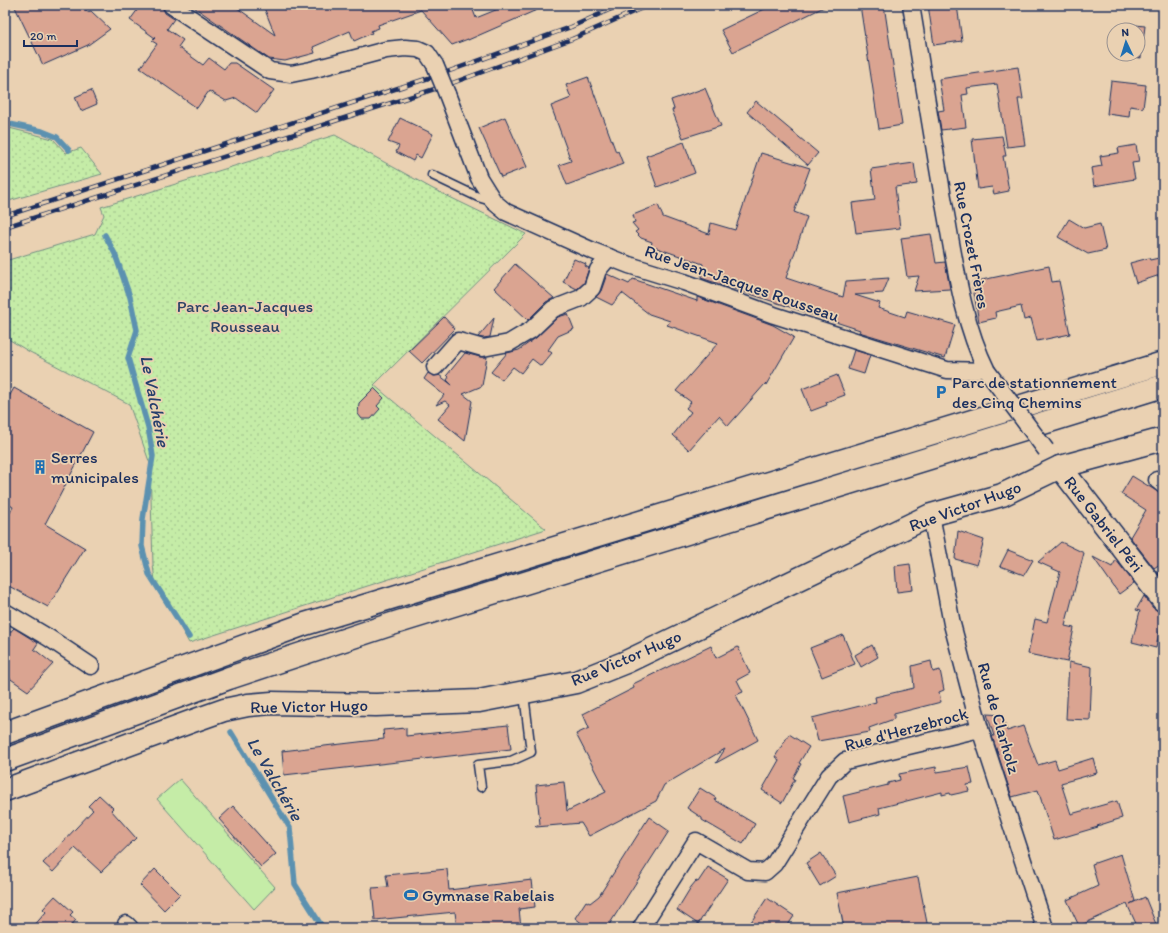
<svg xmlns="http://www.w3.org/2000/svg" width="1168" height="933" font-family="Itim,sans-serif">
  <style>
    .grass { fill: url(#grass-dots); stroke: #708e82 }
    .pitch { fill: #c5eca7; stroke: #708e82 }
    .lines { fill: none; stroke-linecap: round; stroke-linejoin: round }
    .stream { stroke: #5c91b0; stroke-width: 5.5 }
    .building { fill: #daa491; stroke: #1b2f5e }
    .lane-casing { stroke: #1b2f5e; stroke-width: 11 }
    .street-casing { stroke: #1b2f5e; stroke-width: 19 }
    .secondary-casing { stroke: #1b2f5e; stroke-width: 25 }
    .highway-casing { stroke: #1b2f5e; stroke-width: 25 }
    .lane { stroke: #ead1b2; stroke-width: 8 }
    .street { stroke: #ead1b2; stroke-width: 16 }
    .secondary { stroke: #ead1b2; stroke-width: 22 }
    .highway { stroke: #ead1b2; stroke-width: 22 }
    .rail-casing { stroke: #1b2f5e; stroke-width: 4.5 }
    .rail { stroke: #ead1b2; stroke-width: 3; stroke-dasharray: 9; stroke-linecap: butt }
    .street-bridge-casing { stroke: #1b2f5e; stroke-width: 19; stroke-linecap: butt }
    .street-bridge { stroke: #ead1b2; stroke-width: 16 }
    .labels { text-anchor: middle; stroke-width: 3.5; stroke-linejoin: round; paint-order: stroke }
    .street-label { font-size: 17px; fill: #1b2f5e; stroke: #ead1b2 }
    .park-label { font-size: 17px; fill: #2c4265; stroke: #ead1b2 }
    .poi-label { font-size: 17px; fill: #1b2f5e; stroke: #ead1b2; text-anchor: start }
    .water-label { font-size: 18px; font-style: italic; fill: #263f6c; stroke: #ead1b2 }
  </style>
  <defs>
    <pattern id="grass-dots" width="8" height="8" patternUnits="userSpaceOnUse"><rect width="8" height="8" fill="#c5eca7"/><path d="M2 2h.1M6 6h.1" fill="none" stroke="#a9cb92" stroke-width="1.8" stroke-linecap="round"/></pattern>
  </defs>
  <rect width="100%" height="100%" fill="#ead1b2"/>
  <filter id="ink" filterUnits="userSpaceOnUse"><feTurbulence type="fractalNoise" baseFrequency=".025" numOctaves="2"/><feDisplacementMap in="SourceGraphic" scale="8" xChannelSelector="R" yChannelSelector="G"/><feConvolveMatrix kernelMatrix="1 2 1 2 8 2 1 2 1" color-interpolation-filters="sRGB"/></filter>
  <g filter="url(#ink)">
    <!-- grass -->
    <g class="grass">
      <polygon points="5,127 53,139 66,153 81,148 102,174 5,202"/>
      <polygon points="335,135 433,189 526,234 374,385 546,529 189,643 155,581 153,565 150,464 129,404 28,351 5,337 5,261 95,234 104,215 101,207"/>
    </g>
    <!-- pitch -->
    <polygon class="pitch" points="180,779 275,887 254,909 157,799"/>
    <g class="lines">
      <!-- stream -->
      <g class="stream">
        <polyline points="5,123 42,131 57,137 69,150"/>
        <polyline points="105,235 115,254 130,297 137,330 128,358 148,427 153,456 143,519 142,546 149,574 189,637"/>
        <polyline points="231,732 290,828 295,884 323,928"/>
      </g>
    </g>
    <!-- building -->
    <g class="building">
      <polygon points="14,5 83,5 87,12 91,11 110,29 88,45 43,65"/>
      <polygon points="141,5 162,5 165,13 174,19 167,29 183,40 178,47 203,65 209,58 224,69 229,63 235,63 274,90 257,113 236,98 226,101 209,91 197,108 140,68 157,44 152,41 155,38 130,20"/>
      <polygon points="191,5 233,5 275,35 263,5 471,5 476,18 508,5 548,5 468,40 468,39 452,45 421,10 378,25 379,28 371,31 372,33 354,41 350,31 313,47 315,53 285,61 269,59"/>
      <polygon points="773,5 828,5 733,52 721,30"/>
      <polygon points="860,5 884,5 902,125 879,129"/>
      <polygon points="928,5 957,5 962,41 934,45"/>
      <polygon points="1125,24 1145,26 1141,58 1121,55 1138,54 1138,30 1124,30"/>
      <polygon points="1018,67 1023,99 1018,99 1025,145 1007,147 997,84 967,88 968,94 962,95 966,127 941,130 938,111 944,110 939,79"/>
      <polygon points="588,77 616,152 618,151 623,164 567,185 559,165 571,161 551,106 571,98 566,85"/>
      <polygon points="1111,81 1146,85 1143,108 1130,106 1129,117 1107,114"/>
      <polygon points="705,88 721,126 683,138 672,110 674,109 671,100"/>
      <polygon points="91,90 97,104 81,111 75,97"/>
      <polygon points="756,101 818,153 808,165 747,112"/>
      <polygon points="505,117 527,167 501,177 479,128"/>
      <polygon points="400,118 433,134 421,158 416,155 413,161 396,152 399,146 388,142"/>
      <polygon points="1002,136 1006,156 1003,156 1009,191 994,194 992,187 978,189 972,139"/>
      <polygon points="684,142 695,173 657,187 646,156"/>
      <polygon points="1136,145 1139,162 1132,163 1135,179 1094,186 1091,168 1102,166 1100,156 1119,153 1118,148"/>
      <polygon points="761,153 810,168 794,212 807,217 786,278 843,297 846,281 889,278 883,293 855,295 880,303 878,308 905,317 907,311 955,325 945,358 859,332 860,330 701,278 703,264 651,246 652,242 641,238 635,232 638,230 632,223 635,222 633,215 658,205 663,217 709,234 711,223 735,230"/>
      <polygon points="914,163 917,184 895,187 900,228 856,233 852,203 875,200 871,169"/>
      <polygon points="1069,219 1084,228 1100,224 1106,250 1088,254 1058,237"/>
      <polygon points="931,234 936,263 945,262 950,289 914,291 919,276 907,277 901,238"/>
      <polygon points="1163,257 1163,274 1136,283 1130,263 1149,258 1150,260"/>
      <polygon points="574,259 586,264 585,266 589,268 584,283 577,289 563,282"/>
      <polygon points="515,264 554,298 546,302 528,320 494,288"/>
      <polygon points="1049,266 1052,282 1059,281 1070,334 1037,341 1031,318 1024,320 1021,306 995,312 996,318 979,322 972,282"/>
      <polygon points="607,274 629,284 633,279 697,301 697,297 773,325 794,337 766,385 765,384 728,426 719,416 689,450 673,435 691,412 686,408 691,402 676,391 718,343 667,325 670,321 649,314 622,293 612,305 596,297 601,291"/>
      <polygon points="568,314 574,329 558,336 548,350 552,353 541,366 532,359 521,373 513,367 502,380 491,372 507,353 519,350 537,337 558,317"/>
      <polygon points="444,317 455,329 422,363 409,351"/>
      <polygon points="494,318 490,337 483,338 478,337"/>
      <polygon points="854,350 870,355 864,374 848,369"/>
      <polygon points="465,353 480,357 487,357 482,386 463,394 472,401 465,441 438,419 450,405 445,401 436,405 444,395 424,379 428,373 434,376 439,375 452,385 447,380 449,377 447,375"/>
      <polygon points="837,375 845,395 826,402 827,405 811,411 802,389"/>
      <polygon points="14,388 93,432 45,524 85,548 48,607 5,584 5,522 13,507 5,502 5,404"/>
      <polygon points="374,388 384,398 377,406 380,409 371,419 362,419 358,414 359,403"/>
      <polygon points="1132,476 1163,495 1163,562 1154,568 1130,537 1146,510 1121,494"/>
      <polygon points="958,531 984,540 977,565 955,559"/>
      <polygon points="1061,542 1084,553 1065,626 1074,628 1067,662 1028,654 1035,619 1047,622 1060,572 1038,562"/>
      <polygon points="1008,550 1033,560 1024,575 1000,566"/>
      <polygon points="1093,557 1112,567 1116,560 1134,583 1119,594"/>
      <polygon points="910,564 913,590 897,592 895,566"/>
      <polygon points="1163,565 1163,580 1158,573"/>
      <polygon points="1144,596 1153,608 1163,612 1156,648 1132,642 1140,611 1136,610"/>
      <polygon points="14,628 38,643 34,649 53,664 28,691 5,675 5,638"/>
      <polygon points="843,635 855,664 822,677 810,648"/>
      <polygon points="872,645 878,657 861,667 855,655"/>
      <polygon points="711,646 716,658 738,647 750,673 737,680 743,692 736,695 758,740 716,763 725,749 664,785 656,801 589,836 581,823 536,827 535,826 540,824 536,785 564,782 567,811 606,792 576,734 589,728 583,714 634,688 633,684"/>
      <polygon points="931,661 933,672 940,670 944,690 939,692 941,702 894,714 894,719 869,728 870,732 818,741 812,718 876,702 875,697 914,688 912,666"/>
      <polygon points="1069,662 1092,667 1090,720 1066,719"/>
      <polygon points="987,714 1002,715 1007,731 1023,726 1038,765 1055,760 1058,769 1093,758 1097,773 1061,783 1071,814 1117,801 1122,818 1097,826 1098,827 1054,840 1038,790 1012,797 992,736 994,736"/>
      <polygon points="508,725 511,749 284,775 282,751 384,739 383,730 406,728 406,736"/>
      <polygon points="789,734 809,747 799,763 801,764 793,778 795,779 782,803 762,790 779,760 775,757"/>
      <polygon points="936,767 937,772 969,767 973,784 967,785 969,791 951,795 950,793 942,795 942,792 879,808 880,814 849,822 843,796 888,785 888,783 900,780 899,774"/>
      <polygon points="700,788 716,798 715,800 755,824 743,844 702,820 702,818 687,808"/>
      <polygon points="99,795 113,808 111,810 136,838 101,872 75,848 53,872 43,863 93,810 88,806"/>
      <polygon points="233,806 276,854 261,867 219,819"/>
      <polygon points="649,817 669,831 607,928 588,928 575,918 586,901 590,903 599,896"/>
      <polygon points="821,853 836,876 820,886 806,863"/>
      <polygon points="1121,854 1135,901 1130,904 1145,897 1156,924 1146,928 1138,928 1127,904 1079,926 1067,900 1098,886 1092,864"/>
      <polygon points="708,867 728,879 698,924 677,910 691,887 696,881 698,882"/>
      <polygon points="155,869 180,894 164,910 140,885"/>
      <polygon points="447,869 449,890 532,880 535,907 519,909 521,928 457,928 455,912 375,920 372,888 388,887 386,875"/>
      <polygon points="918,877 928,928 844,928 837,893"/>
      <polygon points="55,896 73,912 70,915 76,920 69,928 32,928 46,912 43,909"/>
      <polygon points="767,898 794,916 786,928 759,928 751,922"/>
    </g>
    <g class="lines">
      <defs>
        <g id="lane">
          <polyline points="432,175 478,197 491,201"/>
          <polyline points="481,787 478,765 511,761 531,752 524,694"/>
        </g>
        <g id="street">
          <polyline points="171,5 270,71 291,74 311,70 386,50 405,48 418,49 427,53 435,65"/>
          <path d="M 447,94 L 479,178 L 494,202 L 506,212 L 593,251 L 629,265 L 684,282 L 774,315 L 947,370 L 987,371 C 964,325 956,271 947,220 C 934,148 923,77 911,5"/>
          <polyline points="435,367 458,341 483,348 509,343 531,330 553,309 581,298 592,288 598,270 609,257"/>
          <polyline points="1157,480 1163,485"/>
          <polyline points="931,515 952,624 980,729 1045,928"/>
          <polyline points="5,612 49,638 91,666"/>
          <polyline points="126,924 130,928"/>
          <polyline points="641,928 696,841 748,871 765,872 774,864 829,776 845,761 980,729"/>
        </g>
        <polyline id="secondary" points="5,790 190,722 224,710 248,705 272,703 376,705 479,701 576,682 626,662 931,515 1002,495 1060,467 1163,600"/>
        <g id="highway">
          <polyline points="1060,467 1163,439"/>
          <polyline points="5,733 305,624 1163,363"/>
          <polyline points="5,760 229,678 392,624 1163,386"/>
        </g>
      </defs>
      <!-- lane casing -->
      <use href="#lane" class="lane-casing"/>
      <!-- street casing -->
      <use href="#street" class="street-casing"/>
      <!-- secondary casing -->
      <use href="#secondary" class="secondary-casing"/>
      <!-- highway casing -->
      <use href="#highway" class="highway-casing"/>
      <!-- lane -->
      <use href="#lane" class="lane"/>
      <!-- street -->
      <use href="#street" class="street"/>
      <!-- secondary -->
      <use href="#secondary" class="secondary"/>
      <!-- highway -->
      <use href="#highway" class="highway"/>
      <defs>
        <g id="rail">
          <polyline points="5,216 444,73 571,27 620,5"/>
          <polyline points="5,227 447,85 572,39 649,5"/>
        </g>
      </defs>
      <!-- rail casing -->
      <use href="#rail" class="rail-casing"/>
      <!-- rail -->
      <use href="#rail" class="rail"/>
      <defs>
        <g id="street-bridge">
          <polyline points="435,65 447,94"/>
          <polyline points="987,371 1046,450"/>
        </g>
      </defs>
      <!-- street-bridge casing -->
      <use href="#street-bridge" class="street-bridge-casing"/>
      <!-- street-bridge -->
      <use href="#street-bridge" class="street-bridge"/>
    </g>
  </g>
  <!-- icons -->
  <defs>
    <symbol id="parking-bare" viewBox="-9 -9 18 18"><path d="M-3.5-5.5H1a3.5 3.5 0 0 1 0 7H-1V5.5H-3.5ZM-1-3.4V-.6H.8a1.4 1.4 0 0 0 0-2.8Z" fill="#1f6fb2" stroke="#ead1b2" stroke-width="2.5" paint-order="stroke"/></symbol>
    <symbol id="building-bare" viewBox="-9 -9 18 18"><path d="M-4-6H4V6H1V3H-1V6H-4ZM-2.5-4.3h1.7v1.8h-1.7ZM.8-4.3h1.7v1.8H.8ZM-2.5-1h1.7V.8h-1.7ZM.8-1h1.7V.8H.8Z" fill="#1f6fb2" stroke="#ead1b2" stroke-width="2.5" paint-order="stroke"/></symbol>
    <symbol id="stadium-bare" viewBox="-9 -9 18 18"><path d="M0-5a6.5 5 0 1 0 0 10a6.5 5 0 1 0 0-10ZM-3.5-1.8h7v3.6h-7Z" fill="#1f6fb2" stroke="#ead1b2" stroke-width="2.5" paint-order="stroke"/></symbol>
  </defs>
  <g fill-rule="evenodd">
    <use href="#parking-bare" x="931" y="382" width="20" height="20"/>
    <use href="#building-bare" x="30" y="457" width="20" height="20"/>
    <use href="#stadium-bare" x="401" y="885" width="20" height="20"/>
  </g>
  <g class="labels">
    <!-- street labels -->
    <g class="street-label">
      <text transform="translate(972 245) rotate(79)" y="6">Rue Crozet Frères</text>
      <text transform="translate(742 283) rotate(19)" y="6">Rue Jean-Jacques Rousseau</text>
      <text transform="translate(965 506) rotate(-20)" y="6">Rue Victor Hugo</text>
      <text transform="translate(1104 524) rotate(52)" y="6">Rue Gabriel Péri</text>
      <text transform="translate(626 658) rotate(-23)" y="6">Rue Victor Hugo</text>
      <text transform="translate(309 706) rotate(-1)" y="6">Rue Victor Hugo</text>
      <text transform="translate(999 718) rotate(74)" y="6">Rue de Clarholz</text>
      <text transform="translate(906 729) rotate(-15)" y="6">Rue d'Herzebrock</text>
    </g>
    <!-- park labels -->
    <g class="park-label">
      <text x="245" y="312">Parc Jean-Jacques<tspan x="245" dy="20">Rousseau</tspan></text>
    </g>
    <!-- poi labels -->
    <g class="poi-label">
      <text x="952" y="388">Parc de stationnement<tspan x="952" dy="20">des Cinq Chemins</tspan></text>
      <text x="51" y="463">Serres<tspan x="51" dy="20">municipales</tspan></text>
      <text x="422" y="901">Gymnase Rabelais</text>
    </g>
    <!-- water labels -->
    <g class="water-label">
      <text transform="translate(155 401) rotate(79)" y="6">Le Valchérie</text>
      <text transform="translate(275 779) rotate(60)" y="6">Le Valchérie</text>
    </g>
  </g>
  <!-- margin -->
  <rect width="1168" height="933" fill="none" stroke="#ead1b2" stroke-width="20"/>
  <rect x="10" y="10" width="1148" height="913" fill="none" stroke="#1b2f5e" stroke-width="1.5" filter="url(#ink)"/>
  <!-- north arrow -->
  <g transform="translate(1126 42) rotate(356)"><circle r="19" fill="#ead1b2" stroke="#979090"/>
  <path d="M0-3L7 15L0 10L-7 15Z" fill="#1f6fb2"/>
  <text y="-6" font-size="11" font-weight="bold" text-anchor="middle" fill="#1b2f5e">N</text>
  </g>
  <!-- scale -->
  <path d="M24 40v6h53v-6" fill="none" stroke="#1b2f5e" stroke-width="2"/>
  <text x="30" y="40" font-size="12" fill="#1b2f5e" stroke="#ead1b2" stroke-width="3" paint-order="stroke">20 m</text>
</svg>
